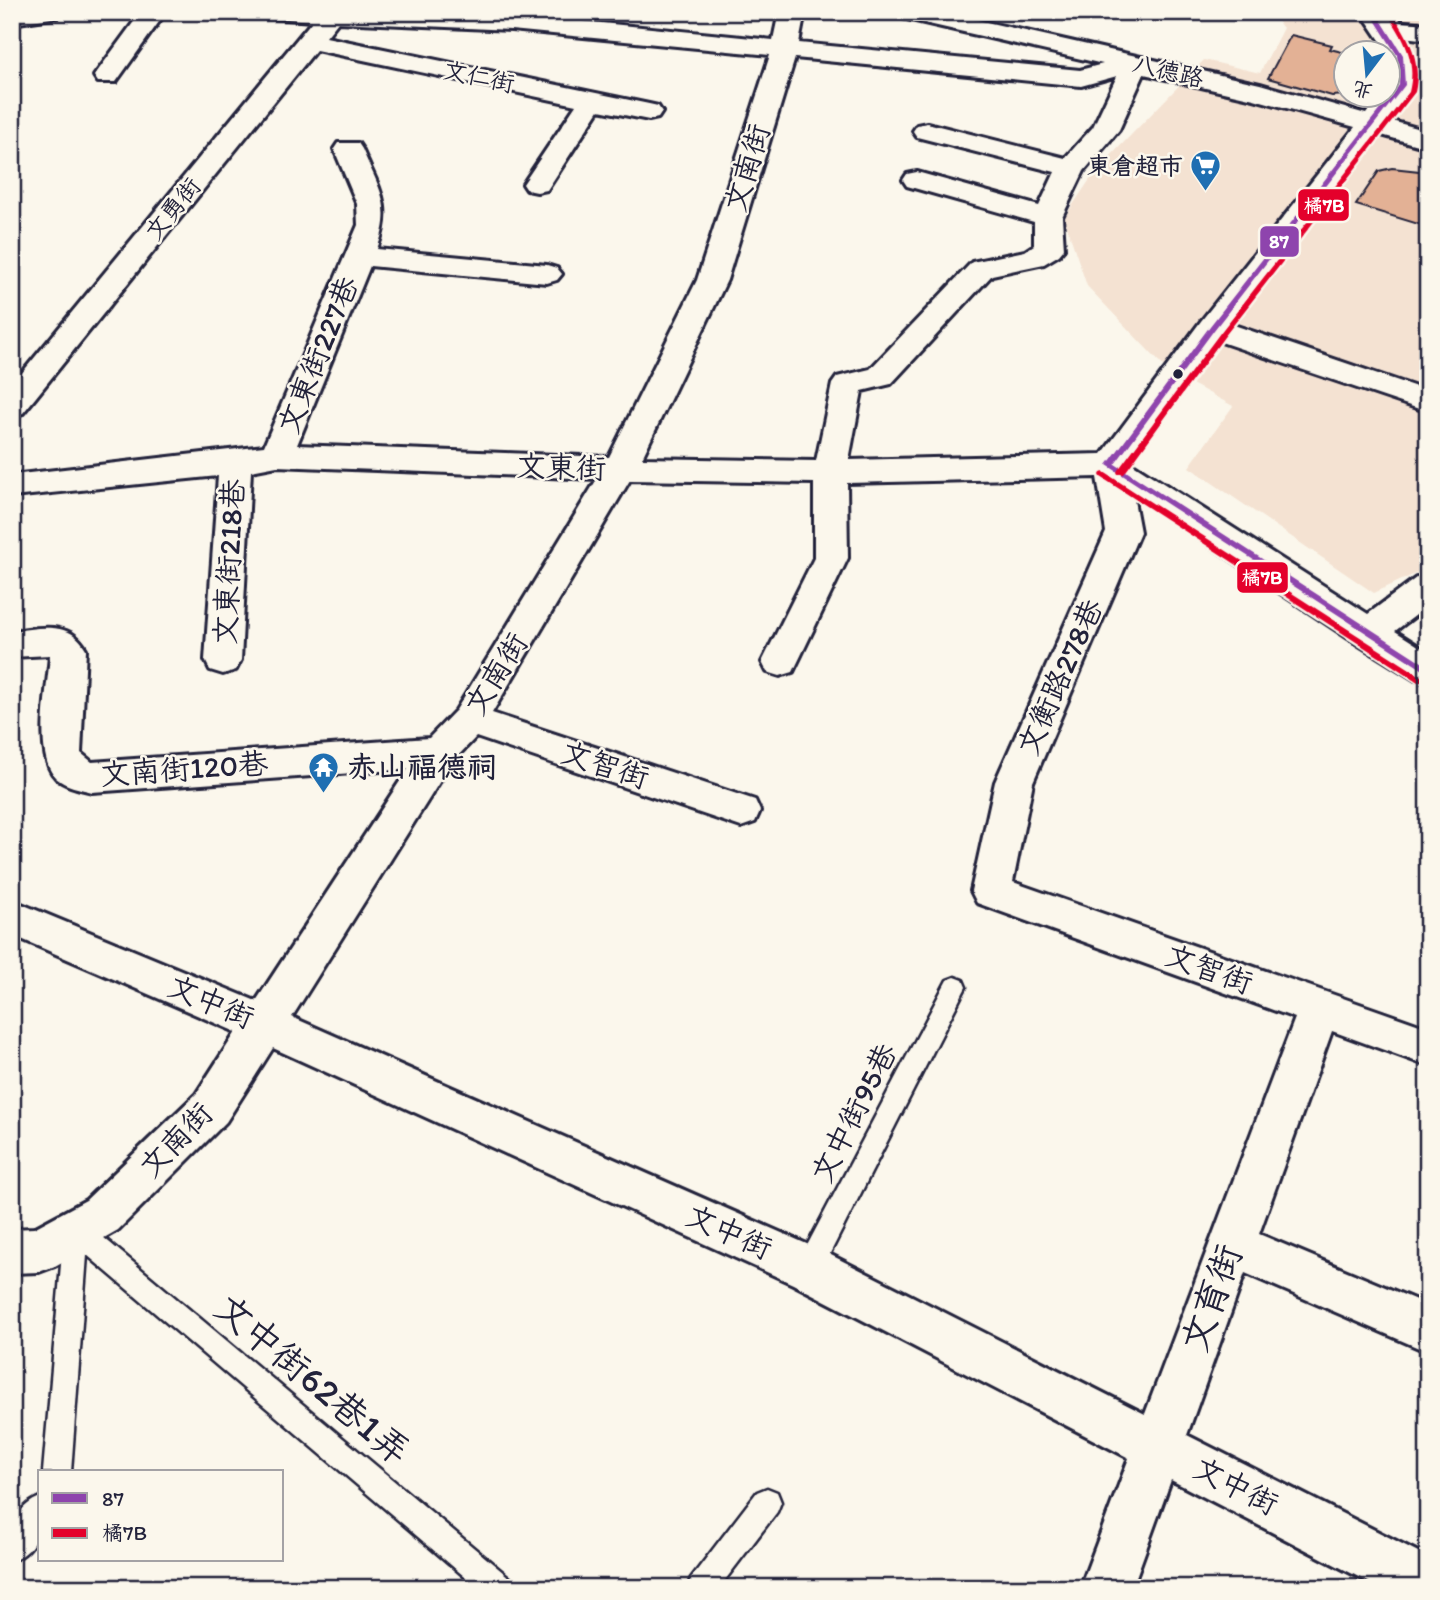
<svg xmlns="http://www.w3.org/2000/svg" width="1440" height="1600" font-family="Itim,'LXGW WenKai TC',sans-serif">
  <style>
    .built { fill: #f4e2d2; fill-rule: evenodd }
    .building { fill: #e3b195; stroke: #22223b; stroke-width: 2 }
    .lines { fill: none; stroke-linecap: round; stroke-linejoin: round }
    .service-casing { stroke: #22223b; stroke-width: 5 }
    .minor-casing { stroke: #22223b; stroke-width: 6 }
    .service { fill: #fbf7ec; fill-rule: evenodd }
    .minor { fill: #fbf7ec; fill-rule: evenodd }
    .bus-1-casing { stroke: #fbf7ec; stroke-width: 5 }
    .bus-2-casing { stroke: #fbf7ec; stroke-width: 5 }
    .bus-1 { fill: #8e44ad; fill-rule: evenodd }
    .bus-2 { fill: #e4002b; fill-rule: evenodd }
    .bus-dot { fill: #22223b; stroke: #fbf7ec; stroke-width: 2.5 }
    .labels { text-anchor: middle; stroke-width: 5; stroke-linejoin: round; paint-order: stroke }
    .far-street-label { font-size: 24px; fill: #22223b; stroke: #fbf7ec }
    .far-poi-label { font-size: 24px; font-weight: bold; fill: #22223b; stroke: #fbf7ec; text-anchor: end }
    .street-label { font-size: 30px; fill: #22223b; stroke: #fbf7ec }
    .poi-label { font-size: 30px; font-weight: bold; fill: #22223b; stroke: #fbf7ec; text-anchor: start }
    .near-street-label { font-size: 37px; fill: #22223b; stroke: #fbf7ec }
    .line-badge { stroke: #fbf7ec; stroke-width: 2.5 }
    .badge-label { font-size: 19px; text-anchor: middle; font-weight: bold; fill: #fff }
  </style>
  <rect width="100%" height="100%" fill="#fbf7ec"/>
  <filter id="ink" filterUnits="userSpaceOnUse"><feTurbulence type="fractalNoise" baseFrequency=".0143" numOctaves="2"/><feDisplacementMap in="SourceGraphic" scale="14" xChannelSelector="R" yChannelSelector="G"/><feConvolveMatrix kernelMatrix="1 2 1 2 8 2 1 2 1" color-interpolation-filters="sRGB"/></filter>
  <g filter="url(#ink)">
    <!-- built -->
    <path class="built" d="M 1270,12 L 1428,12 L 1428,559 L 1421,571 L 1374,593 L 1189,467 L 1233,406 L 1168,371 L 1087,286 L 1064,218 L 1095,172 L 1204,60 L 1260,73 L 1283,28 ZM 1346,52 L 1388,52 L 1388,94 L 1346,94 Z"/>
    <!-- building -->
    <g class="building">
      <polygon points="1291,35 1332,45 1330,49 1346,53 1346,94 1358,94 1332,96 1268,78"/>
      <polygon points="1392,168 1428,172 1428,227 1356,205 1379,171"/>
    </g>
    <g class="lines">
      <defs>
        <g id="service">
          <polygon points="955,977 963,980 966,987 818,1277 809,1280 800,1277 796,1268 800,1259 947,980"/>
          <polygon points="76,1218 85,1222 510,1578 514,1588 478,1588 87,1255 71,1472 43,1472 64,1230 67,1222"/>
          <polygon points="767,1488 777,1492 781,1502 777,1512 719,1588 687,1588 691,1578 757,1492"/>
          <path d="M 40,1497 C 41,1524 41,1549 12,1561 C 12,1534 10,1510 40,1497 Z"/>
        </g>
        <g id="minor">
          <polygon points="12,12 61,12 58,17 12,24"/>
          <polygon points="141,12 166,12 116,82 98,82 94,76"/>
          <path d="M 259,12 L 511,14 L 773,40 L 779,12 L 805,12 L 799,43 L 1080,70 L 1103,64 L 898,17 L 895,12 L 942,12 L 1260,84 L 1366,114 L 1381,94 L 1388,94 L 1390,75 L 1388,52 L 1361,12 L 1386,12 L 1393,21 L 1428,24 L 1428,40 L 1404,37 C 1426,77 1413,88 1388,120 L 1428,131 L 1428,148 L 1378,134 L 1231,324 L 1428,391 L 1428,412 L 1218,341 L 1130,462 L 1368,614 L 1416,578 L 1428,574 L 1428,606 L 1395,631 L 1428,652 L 1428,684 L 1415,680 L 1354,642 L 1133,495 L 1140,532 L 1033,782 L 1013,882 L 1428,1028 L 1428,1066 L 1332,1031 L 1259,1234 L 1428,1305 L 1428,1352 L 1245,1273 L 1187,1435 L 1428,1557 L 1428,1588 L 1380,1588 L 1171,1480 L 1132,1588 L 1080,1588 L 1129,1458 L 793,1284 L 273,1048 L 226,1122 L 118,1230 L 55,1266 L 39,1272 L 12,1273 L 12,1229 L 34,1228 L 86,1200 L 196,1094 L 236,1032 L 12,935 L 12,900 L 256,1001 L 408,769 L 92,792 C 81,789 65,786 56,778 C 33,755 48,686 50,655 L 12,657 L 12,631 C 40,628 70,620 86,649 L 81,753 L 92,762 L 429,738 L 456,710 L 597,479 L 277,466 L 251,471 L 241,660 L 236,670 L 223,674 L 210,670 L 205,660 L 218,476 L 12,497 L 12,475 L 264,446 L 358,225 L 357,204 L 334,149 L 338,143 L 358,143 L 362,149 C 379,189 394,205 377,249 L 547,265 L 557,268 L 562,274 L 557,280 L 547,283 L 370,266 L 297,445 L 609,457 L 697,280 L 770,55 L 511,30 L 338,22 L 326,37 L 649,104 L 658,106 L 662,112 L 658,118 L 649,120 L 599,110 L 547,190 L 537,192 L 527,190 L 523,184 L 576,105 L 316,50 L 23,413 L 12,416 L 12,385 L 312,21 L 262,17 ZM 795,58 L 1081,86 L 1117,76 L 1093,127 L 1065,158 L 927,123 L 917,125 L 913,131 L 917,137 L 1055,172 L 1039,206 L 917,172 L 907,174 L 903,180 L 907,186 L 1034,222 L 1034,245 L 1025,251 L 972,262 L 870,369 L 837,377 L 832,384 L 816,461 L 642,458 L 727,280 ZM 1144,74 L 1254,99 L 1355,127 L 1201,321 L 1102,454 L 849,460 L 862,391 L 891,384 L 992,275 L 1044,264 L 1059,255 L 1064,249 L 1062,217 L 1084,171 L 1119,130 ZM 1097,477 L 1106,532 L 995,782 L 971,891 L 977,903 L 1295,1018 L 1145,1414 L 825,1252 L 292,1017 L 452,762 L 476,737 L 741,827 L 755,822 L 760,811 L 755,800 L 492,713 L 630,480 L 814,483 L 814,558 L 762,662 L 767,672 L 780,676 L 793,672 L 848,558 L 847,483 Z"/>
        </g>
      </defs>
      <!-- service casing -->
      <use href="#service" class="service-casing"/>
      <!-- minor casing -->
      <use href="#minor" class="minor-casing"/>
      <!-- service -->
      <use href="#service" class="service"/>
      <!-- minor -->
      <use href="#minor" class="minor"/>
      <defs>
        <polygon id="bus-1" points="1370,12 1376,12 1403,55 1405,85 1214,330 1115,464 1428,666 1428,673 1107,465 1210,326 1399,85 1397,55"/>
        <g id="bus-2">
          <path d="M 1386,12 L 1392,12 C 1409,38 1422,60 1415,92 L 1224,337 L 1124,474 L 1118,474 L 1117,472 L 1118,470 L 1220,333 L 1409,92 C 1417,60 1404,38 1386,12 Z"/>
          <polygon points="1104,472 1424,678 1425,680 1424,682 1418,682 1101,477 1100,475 1101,473"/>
        </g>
      </defs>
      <!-- bus-1 casing -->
      <use href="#bus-1" class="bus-1-casing"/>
      <!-- bus-2 casing -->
      <use href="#bus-2" class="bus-2-casing"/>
      <!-- bus-1 -->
      <use href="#bus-1" class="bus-1"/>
      <!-- bus-2 -->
      <use href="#bus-2" class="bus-2"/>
    </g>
  </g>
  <!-- icons -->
  <defs>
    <symbol id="supermarket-pin" viewBox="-11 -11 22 30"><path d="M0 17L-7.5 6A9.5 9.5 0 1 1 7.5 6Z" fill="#1f6fb2" stroke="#fbf7ec"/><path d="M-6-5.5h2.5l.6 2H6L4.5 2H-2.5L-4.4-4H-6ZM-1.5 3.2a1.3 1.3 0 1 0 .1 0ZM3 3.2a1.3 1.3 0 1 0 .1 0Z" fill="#fff"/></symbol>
    <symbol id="temple-pin" viewBox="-11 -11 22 30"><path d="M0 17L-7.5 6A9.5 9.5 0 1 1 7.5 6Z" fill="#1f6fb2" stroke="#fbf7ec"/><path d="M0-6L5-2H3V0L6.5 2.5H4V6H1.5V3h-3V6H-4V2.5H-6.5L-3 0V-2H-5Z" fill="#fff"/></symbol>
  </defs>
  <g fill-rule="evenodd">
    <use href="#supermarket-pin" x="1188" y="148" width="35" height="47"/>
    <use href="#temple-pin" x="306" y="750" width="35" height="47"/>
  </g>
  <!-- markers -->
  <circle class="bus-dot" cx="1178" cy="374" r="6"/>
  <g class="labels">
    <!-- far-street labels -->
    <g class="far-street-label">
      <text transform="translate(1168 71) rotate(13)" y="8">八德路</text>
      <text transform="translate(479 77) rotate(12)" y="8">文仁街</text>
      <text transform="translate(173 209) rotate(-51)" y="8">文勇街</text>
    </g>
    <!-- far-poi labels -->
    <g class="far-poi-label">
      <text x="1183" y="174">東倉超市</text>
    </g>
    <!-- street labels -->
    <g class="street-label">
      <text transform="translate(747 168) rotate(-73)" y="10">文南街</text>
      <text transform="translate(318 355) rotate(-68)" y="10">文東街227巷</text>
      <text transform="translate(561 467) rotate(2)" y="10">文東街</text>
      <text transform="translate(229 562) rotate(-87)" y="10">文東街218巷</text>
      <text transform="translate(496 674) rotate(-58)" y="10">文南街</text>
      <text transform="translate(1060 677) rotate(-66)" y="10">文衡路278巷</text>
      <text transform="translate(605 765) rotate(18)" y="10">文智街</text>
      <text transform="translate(184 769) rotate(-4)" y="10">文南街120巷</text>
      <text transform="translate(1209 969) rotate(20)" y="10">文智街</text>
      <text transform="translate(211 1002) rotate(23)" y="10">文中街</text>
      <text transform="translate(854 1113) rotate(-63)" y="10">文中街95巷</text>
      <text transform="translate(176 1140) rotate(-46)" y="10">文南街</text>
      <text transform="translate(729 1232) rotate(24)" y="10">文中街</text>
      <text transform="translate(1236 1486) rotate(27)" y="10">文中街</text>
    </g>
    <!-- poi labels -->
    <g class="poi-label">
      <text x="347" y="777">赤山福德祠</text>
    </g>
    <!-- near-street labels -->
    <g class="near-street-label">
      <text transform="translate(1211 1298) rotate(-70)" y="13">文育街</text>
      <text transform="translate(313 1379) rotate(40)" y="13">文中街62巷1弄</text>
    </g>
  </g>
  <g class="line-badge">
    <rect x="1297" y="188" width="53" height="34" rx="7" fill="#e4002b"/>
    <rect x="1259" y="225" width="41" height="33" rx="7" fill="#8e44ad"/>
    <rect x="1236" y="561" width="53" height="33" rx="7" fill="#e4002b"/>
  </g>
  <g class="badge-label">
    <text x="1324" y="212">橘7B</text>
    <text x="1279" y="248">87</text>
    <text x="1262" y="584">橘7B</text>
  </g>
  <!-- margin -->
  <rect width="1440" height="1600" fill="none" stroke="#fbf7ec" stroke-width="42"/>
  <rect x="21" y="21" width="1398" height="1558" fill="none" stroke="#22223b" stroke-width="2.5" filter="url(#ink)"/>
  <!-- legend -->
  <rect x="38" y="1470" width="245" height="91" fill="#fbf7ec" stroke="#a4a2a5" stroke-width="2"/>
  <rect x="52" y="1493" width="35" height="10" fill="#8e44ad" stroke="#a4a2a5" stroke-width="2"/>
  <text x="102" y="1506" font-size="21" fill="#22223b">87</text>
  <rect x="52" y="1528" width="35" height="10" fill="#e4002b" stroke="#a4a2a5" stroke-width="2"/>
  <text x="102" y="1540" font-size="21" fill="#22223b">橘7B</text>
  <!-- north arrow -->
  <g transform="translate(1367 74) rotate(196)"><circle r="33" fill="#fbf7ec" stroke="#a4a2a5" stroke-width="2"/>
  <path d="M0-5L12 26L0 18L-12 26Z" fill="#1f6fb2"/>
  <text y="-10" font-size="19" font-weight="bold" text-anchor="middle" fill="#22223b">北</text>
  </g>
</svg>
